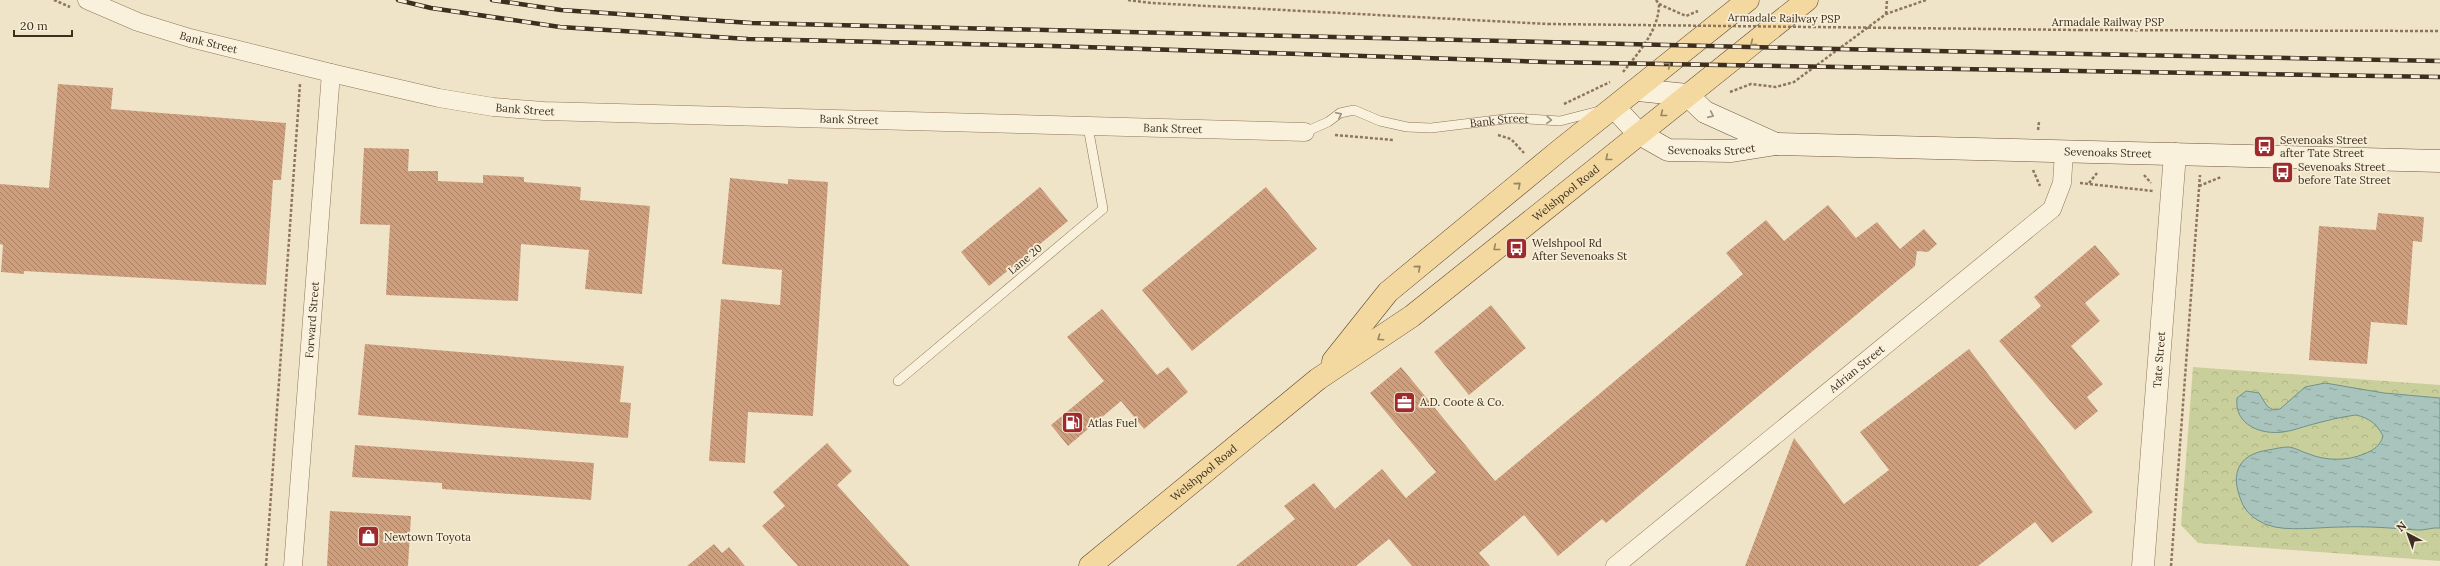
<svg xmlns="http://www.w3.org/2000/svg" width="2440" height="566" font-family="Lora,serif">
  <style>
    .park { fill: url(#park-crowns) }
    .water { fill: url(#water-ripples); stroke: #6f938a }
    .building { fill: url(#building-back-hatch) }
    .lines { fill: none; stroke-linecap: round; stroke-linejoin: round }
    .service-casing { stroke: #8d765c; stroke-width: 10 }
    .minor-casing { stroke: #8d765c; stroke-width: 19 }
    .tertiary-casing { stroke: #8d765c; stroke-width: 23 }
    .secondary-casing { stroke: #6f573f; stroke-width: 23 }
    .primary-casing { stroke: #5b4430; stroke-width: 23 }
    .path { stroke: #8d765c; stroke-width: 2.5; stroke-dasharray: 3 2; stroke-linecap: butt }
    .service { stroke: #faf1dc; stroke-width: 9 }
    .minor { stroke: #faf1dc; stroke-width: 18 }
    .tertiary { stroke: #faf1dc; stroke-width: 22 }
    .secondary { stroke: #faf1dc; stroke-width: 22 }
    .primary { stroke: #f3d9a0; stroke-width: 22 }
    .rail-casing { stroke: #3d2e20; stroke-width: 4.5 }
    .rail { stroke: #f7eed8; stroke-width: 3; stroke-dasharray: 9; stroke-linecap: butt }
    .path-bridge { stroke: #8d765c; stroke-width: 2.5; stroke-dasharray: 3 2; stroke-linecap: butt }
    .oneway { stroke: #988460 }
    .oneway2 { stroke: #9c907e }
    .labels { text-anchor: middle; stroke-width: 3.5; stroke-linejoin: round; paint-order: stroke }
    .street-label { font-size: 11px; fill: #3d2e20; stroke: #f7eed8 }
    .poi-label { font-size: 11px; fill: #3d2e20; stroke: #f7eed8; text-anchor: start }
  </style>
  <defs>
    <pattern id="park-crowns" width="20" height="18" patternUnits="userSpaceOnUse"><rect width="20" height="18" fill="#c9cf9b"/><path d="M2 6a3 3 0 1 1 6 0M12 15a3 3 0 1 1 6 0" fill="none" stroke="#aeb285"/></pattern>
    <pattern id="water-ripples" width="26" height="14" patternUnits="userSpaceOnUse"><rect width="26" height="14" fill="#a9c4bc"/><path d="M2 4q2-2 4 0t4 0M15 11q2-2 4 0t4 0" fill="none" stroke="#8ba098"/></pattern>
    <pattern id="building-back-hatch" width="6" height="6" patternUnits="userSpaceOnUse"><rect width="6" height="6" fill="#cf9f7d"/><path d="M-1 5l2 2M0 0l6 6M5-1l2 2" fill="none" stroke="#a98266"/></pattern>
  </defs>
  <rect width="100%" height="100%" fill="#f0e4c8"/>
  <!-- park -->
  <polygon class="park" points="2193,367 2440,385 2440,561 2198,543 2181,525"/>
  <!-- water -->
  <path class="water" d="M 2325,383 L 2384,393 L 2440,398 L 2440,528 C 2432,527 2424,531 2416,530 C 2392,528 2366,526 2341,527 C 2322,527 2285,532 2268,525 C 2259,522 2248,515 2243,505 C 2230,477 2235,455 2268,450 C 2275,449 2281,447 2289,447 C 2296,448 2302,452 2309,454 C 2326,461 2347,461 2364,454 C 2374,450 2380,446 2383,436 C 2377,424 2369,418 2356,415 C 2340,417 2325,421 2310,425 C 2302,427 2292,431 2283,432 C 2261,435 2234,425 2237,398 L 2246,391 L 2259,393 L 2267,406 L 2273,410 L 2280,409 L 2305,387 Z"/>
  <!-- building -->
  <g class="building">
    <polygon points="58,84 113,88 111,109 286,123 281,180 273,180 266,285 24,271 24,274 1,272 3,245 0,244 0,184 49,188"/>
    <polygon points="364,148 409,149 408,171 438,171 438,181 483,183 483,175 524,177 524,182 581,187 580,200 650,206 642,294 585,289 589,250 521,244 518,301 386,295 390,225 360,224"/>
    <polygon points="730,178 788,184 788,179 828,182 813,416 748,412 745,463 709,461 721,299 780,305 782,270 722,264"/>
    <polygon points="1040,187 1068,221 989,286 961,252"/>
    <polygon points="1266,187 1317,249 1192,351 1142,290"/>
    <polygon points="1828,205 1856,238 1877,222 1900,249 1924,229 1937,244 1928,252 1917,251 1915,266 1606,523 1602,519 1558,556 1524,515 1479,553 1490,566 1412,566 1389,539 1356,566 1236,566 1295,519 1284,506 1314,483 1335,509 1382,469 1406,498 1436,472 1370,393 1401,367 1495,481 1743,274 1726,253 1766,220 1784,241"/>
    <polygon points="2378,213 2424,217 2422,242 2413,241 2407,325 2371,322 2367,364 2309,360 2319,226 2376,230"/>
    <polygon points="2095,245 2120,274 2085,303 2100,321 2071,346 2103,384 2087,397 2098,411 2075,430 1999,341 2041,306 2034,297"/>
    <polygon points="1491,305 1526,348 1469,395 1434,352"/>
    <polygon points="1102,309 1157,375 1168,367 1188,392 1144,429 1121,401 1068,446 1051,425 1104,381 1067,337"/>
    <polygon points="365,344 624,366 620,402 631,403 628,438 358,415"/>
    <polygon points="1969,349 2093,512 2052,543 2035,522 1978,566 1745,566 1794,438 1844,504 1889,470 1860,432"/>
    <polygon points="827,443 852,471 837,485 910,566 798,566 762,526 785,506 773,492"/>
    <polygon points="355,445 594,463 591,500 442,489 442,483 352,477"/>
    <polygon points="330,511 411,516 408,566 327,566"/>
    <polygon points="714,544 722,553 729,547 745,566 687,566"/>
  </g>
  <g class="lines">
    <defs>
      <g id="service">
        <path id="s1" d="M 1305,132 L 1328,122 L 1340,113 L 1354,110 L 1380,121 L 1407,127 L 1431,128 L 1513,118 L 1560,121 L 1599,111"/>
        <polyline points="898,381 1103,209 1088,127"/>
      </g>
      <g id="minor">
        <path id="s2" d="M 87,0 L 138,22 L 190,38 L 331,73 L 439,98 L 493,107 L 544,111 L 1305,132"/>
        <path id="s3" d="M 293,566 L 331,73"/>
        <path id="s4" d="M 1615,566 L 2052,209 L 2062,183 L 2064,152"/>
      </g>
      <g id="tertiary">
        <path id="s5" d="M 2143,566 L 2175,154"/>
      </g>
      <g id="secondary">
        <polyline points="1638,90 1687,95 1705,112 1776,144"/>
        <path id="s6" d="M 1615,108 L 1638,133 L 1668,150 L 1732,151 L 1776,144 L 2440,161"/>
      </g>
      <g id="primary">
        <polyline points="1333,361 1388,292 1560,150 1748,0"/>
        <path id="s7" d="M 1090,566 L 1318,379 L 1412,316 L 1807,0"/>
      </g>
    </defs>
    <!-- service casing -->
    <use href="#service" class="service-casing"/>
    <!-- minor casing -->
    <use href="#minor" class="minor-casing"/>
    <!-- tertiary casing -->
    <use href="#tertiary" class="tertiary-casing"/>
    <!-- secondary casing -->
    <use href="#secondary" class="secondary-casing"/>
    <!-- primary casing -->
    <use href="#primary" class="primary-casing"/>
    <!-- path -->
    <g class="path">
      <polyline points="54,0 70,7"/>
      <polyline points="1128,0 1151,3 1548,24"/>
      <polyline points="1656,0 1659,4 1686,16 1698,11"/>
      <polyline points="1886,14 1887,0"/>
      <polyline points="2080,30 2440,31"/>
      <path d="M 1623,72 C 1639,52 1659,30 1659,4"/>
      <polyline points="1730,92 1751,84 1776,87 1794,82 1886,14 1926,0"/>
      <polyline points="1564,104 1610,82"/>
      <polyline points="2038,130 2039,122"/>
      <polyline points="1335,135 1394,140"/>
      <polyline points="1498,135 1511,139 1524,153"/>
      <polyline points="2033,170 2040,186"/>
      <polyline points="2144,175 2151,183"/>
      <polyline points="2080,183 2153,191"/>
      <polyline points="2089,183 2097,173"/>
      <polyline points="2199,186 2221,177"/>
      <polyline points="266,566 300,84"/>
      <polyline points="2171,566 2200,175"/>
    </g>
    <!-- service -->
    <use href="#service" class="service"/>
    <!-- minor -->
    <use href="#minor" class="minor"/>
    <!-- tertiary -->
    <use href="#tertiary" class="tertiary"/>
    <!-- secondary -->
    <use href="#secondary" class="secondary"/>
    <!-- primary -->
    <use href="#primary" class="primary"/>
    <defs>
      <g id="rail">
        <polyline points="398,0 431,8 560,27 748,39 1052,46 1546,62 2440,77"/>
        <polyline points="492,0 561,10 751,23 1837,49 2440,61"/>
      </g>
    </defs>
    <!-- rail casing -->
    <use href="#rail" class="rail-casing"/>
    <!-- rail -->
    <use href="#rail" class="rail"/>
    <!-- path-bridge -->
    <polyline class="path-bridge" points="1548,24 2080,30"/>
  </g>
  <!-- one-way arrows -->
  <defs><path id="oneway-chevron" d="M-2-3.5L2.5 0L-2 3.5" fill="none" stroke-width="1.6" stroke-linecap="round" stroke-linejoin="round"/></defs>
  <g class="oneway">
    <use href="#oneway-chevron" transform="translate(1753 43) rotate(142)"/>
    <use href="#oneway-chevron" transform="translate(1668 65) rotate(-39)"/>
    <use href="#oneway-chevron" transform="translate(1663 114) rotate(142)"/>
    <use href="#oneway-chevron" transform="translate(1608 158) rotate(141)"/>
    <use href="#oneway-chevron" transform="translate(1518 185) rotate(-40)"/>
    <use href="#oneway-chevron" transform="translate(1496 248) rotate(141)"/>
    <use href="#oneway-chevron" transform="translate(1418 268) rotate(-40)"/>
    <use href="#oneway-chevron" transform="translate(1380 338) rotate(146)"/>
  </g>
  <g class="oneway2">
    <use href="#oneway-chevron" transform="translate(1339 115) rotate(-26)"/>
    <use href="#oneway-chevron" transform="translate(1711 115) rotate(24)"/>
    <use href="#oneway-chevron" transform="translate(1549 120) rotate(4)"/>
  </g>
  <!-- icons -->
  <defs>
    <symbol id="bus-square" viewBox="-11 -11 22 22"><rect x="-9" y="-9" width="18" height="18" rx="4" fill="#9e2a2b" stroke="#f7eed8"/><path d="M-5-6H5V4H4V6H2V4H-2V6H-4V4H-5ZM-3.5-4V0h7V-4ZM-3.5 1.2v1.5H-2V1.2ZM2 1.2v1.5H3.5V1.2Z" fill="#fff"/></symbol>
    <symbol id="office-square" viewBox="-11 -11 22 22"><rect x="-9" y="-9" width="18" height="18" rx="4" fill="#9e2a2b" stroke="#f7eed8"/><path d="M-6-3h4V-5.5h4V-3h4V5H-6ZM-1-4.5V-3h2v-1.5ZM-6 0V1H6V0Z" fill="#fff"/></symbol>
    <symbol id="fuel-square" viewBox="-11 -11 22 22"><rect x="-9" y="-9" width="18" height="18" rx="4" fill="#9e2a2b" stroke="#f7eed8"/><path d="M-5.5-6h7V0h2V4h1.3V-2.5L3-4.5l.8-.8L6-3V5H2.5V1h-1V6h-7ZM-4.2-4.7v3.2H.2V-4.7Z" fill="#fff"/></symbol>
    <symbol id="shop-square" viewBox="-11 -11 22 22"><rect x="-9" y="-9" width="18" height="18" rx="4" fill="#9e2a2b" stroke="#f7eed8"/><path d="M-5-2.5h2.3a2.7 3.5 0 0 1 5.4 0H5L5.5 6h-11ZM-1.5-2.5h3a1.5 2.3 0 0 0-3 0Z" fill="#fff"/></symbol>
  </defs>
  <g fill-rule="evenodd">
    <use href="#bus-square" x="2252" y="134" width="25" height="25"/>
    <use href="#bus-square" x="2270" y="160" width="25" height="25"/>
    <use href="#bus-square" x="1504" y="236" width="25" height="25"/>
    <use href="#office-square" x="1392" y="390" width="25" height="25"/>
    <use href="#fuel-square" x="1060" y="410" width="25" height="25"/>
    <use href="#shop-square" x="356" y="524" width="25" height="25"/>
  </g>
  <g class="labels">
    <!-- street labels -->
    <g class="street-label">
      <text transform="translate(1784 18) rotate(1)" y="4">Armadale Railway PSP</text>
      <text x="2108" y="26">Armadale Railway PSP</text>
      <text dy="4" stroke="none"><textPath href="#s2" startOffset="129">Bank Street</textPath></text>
      <text dy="4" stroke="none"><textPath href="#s2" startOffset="453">Bank Street</textPath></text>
      <text dy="4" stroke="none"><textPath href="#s2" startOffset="777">Bank Street</textPath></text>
      <text dy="4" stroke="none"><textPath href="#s1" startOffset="203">Bank Street</textPath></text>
      <text dy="4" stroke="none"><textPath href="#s2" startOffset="1101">Bank Street</textPath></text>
      <text dy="4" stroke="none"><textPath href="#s6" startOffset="112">Sevenoaks Street</textPath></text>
      <text dy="4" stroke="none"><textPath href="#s6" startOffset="509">Sevenoaks Street</textPath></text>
      <text dy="4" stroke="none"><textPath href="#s7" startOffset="605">Welshpool Road</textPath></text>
      <text transform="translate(1025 259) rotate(-40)" y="4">Lane 20</text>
      <text dy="4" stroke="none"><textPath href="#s3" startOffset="247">Forward Street</textPath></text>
      <text dy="4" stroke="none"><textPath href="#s5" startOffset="207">Tate Street</textPath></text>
      <text dy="4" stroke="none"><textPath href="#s4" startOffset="312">Adrian Street</textPath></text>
      <text dy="4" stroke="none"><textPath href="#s7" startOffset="147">Welshpool Road</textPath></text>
    </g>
    <!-- poi labels -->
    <g class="poi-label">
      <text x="2280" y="144">Sevenoaks Street<tspan x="2280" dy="13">after Tate Street</tspan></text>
      <text x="2298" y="171">Sevenoaks Street<tspan x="2298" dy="13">before Tate Street</tspan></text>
      <text x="1532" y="247">Welshpool Rd<tspan x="1532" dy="13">After Sevenoaks St</tspan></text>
      <text x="1420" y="406">A.D. Coote &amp; Co.</text>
      <text x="1088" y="427">Atlas Fuel</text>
      <text x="384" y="541">Newtown Toyota</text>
    </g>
  </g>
  <!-- north arrow -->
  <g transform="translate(2408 534) rotate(319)" stroke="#f7eed8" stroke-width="3" paint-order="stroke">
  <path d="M0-3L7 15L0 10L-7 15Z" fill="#3d2e20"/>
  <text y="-6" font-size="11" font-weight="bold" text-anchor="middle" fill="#3d2e20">N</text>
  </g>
  <!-- scale -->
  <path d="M14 30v6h58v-6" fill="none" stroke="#3d2e20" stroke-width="2"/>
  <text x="20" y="30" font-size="12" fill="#3d2e20" stroke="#f7eed8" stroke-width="3" paint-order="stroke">20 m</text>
</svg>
